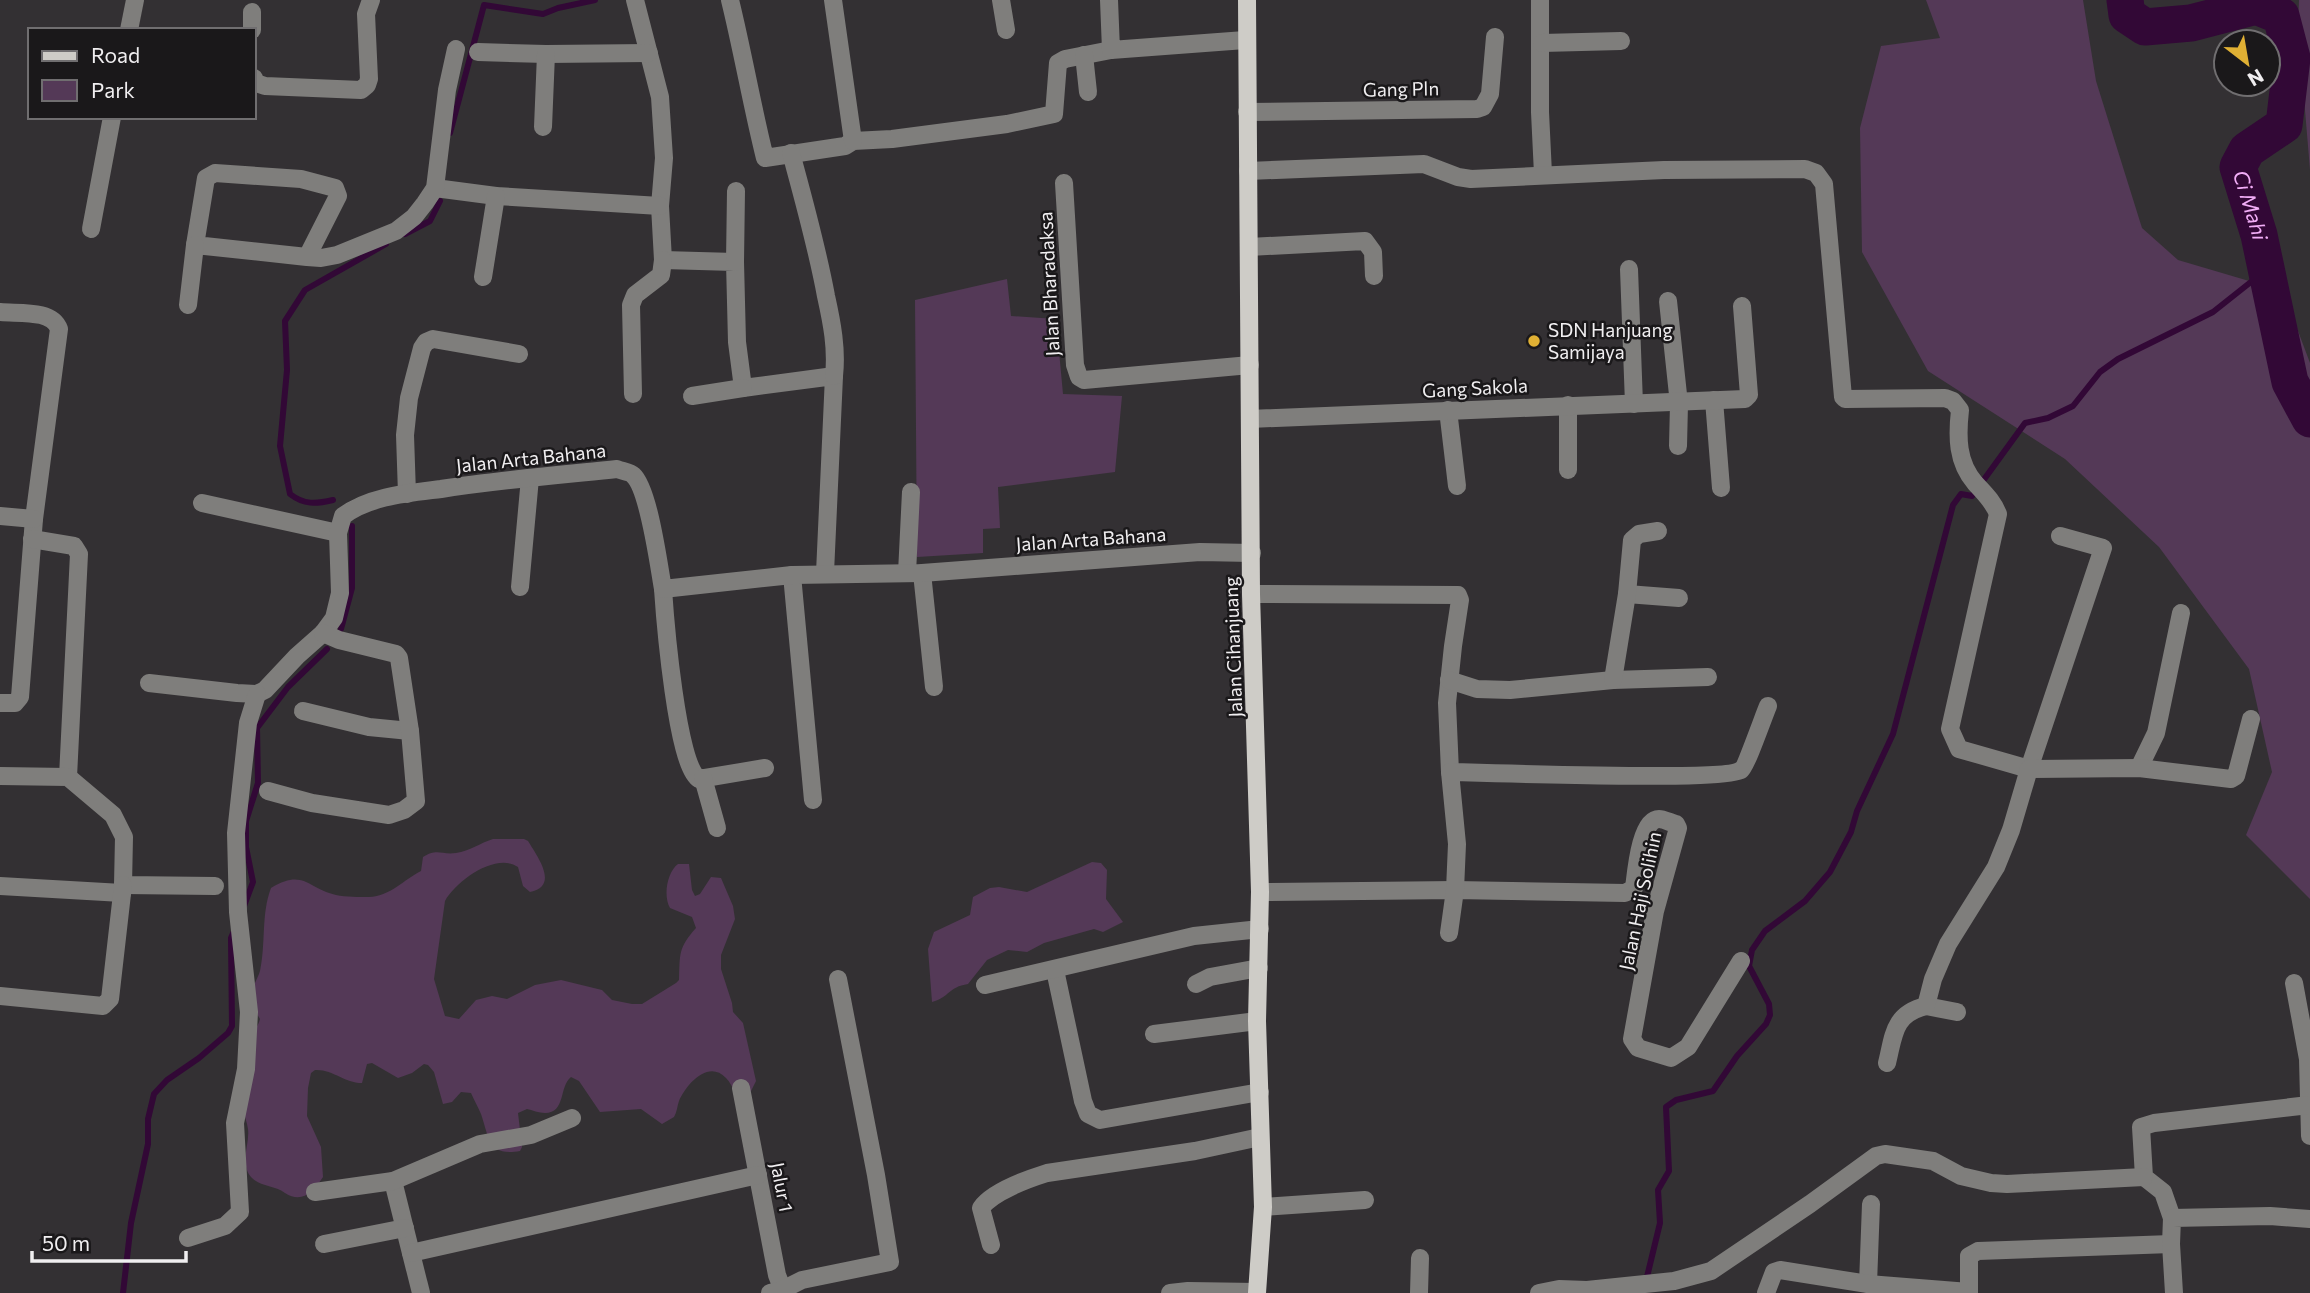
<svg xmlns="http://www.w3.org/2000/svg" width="2310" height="1293" font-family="Commissioner,sans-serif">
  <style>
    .green { fill: #543957 }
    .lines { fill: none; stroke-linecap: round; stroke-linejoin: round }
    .stream { stroke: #320836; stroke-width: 6 }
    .river { stroke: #320836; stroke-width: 37 }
    .minor { stroke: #7f7e7c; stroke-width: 18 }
    .major { stroke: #ceccc7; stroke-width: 18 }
    .poi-dot { fill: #e0b034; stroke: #1a181a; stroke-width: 2.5 }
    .labels { text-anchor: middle; stroke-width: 5; stroke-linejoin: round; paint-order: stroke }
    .street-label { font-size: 19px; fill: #f0eef0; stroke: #1a181a }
    .poi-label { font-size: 19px; fill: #f0eef0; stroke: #1a181a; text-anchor: start }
    .water-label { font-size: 21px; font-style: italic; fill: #f2aef7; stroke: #1a181a }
  </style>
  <rect width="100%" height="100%" fill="#333033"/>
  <!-- green -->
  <g class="green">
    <polygon points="1926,0 2083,0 2096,81 2142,228 2178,260 2283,291 2310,363 2310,899 2246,835 2272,772 2249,669 2159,547 2065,459 1928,371 1862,252 1860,128 1881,46 1940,38"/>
    <polygon points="2299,0 2310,0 2310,170 2298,26"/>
    <polygon points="1007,279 1011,316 1056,319 1063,394 1122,396 1115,472 998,487 1000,528 983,529 983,553 917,557 915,300"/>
    <path d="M 493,839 L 524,839 L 528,841 C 537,856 560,886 530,892 L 523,886 L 518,867 C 496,852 456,881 445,901 L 434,979 L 445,1016 L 459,1019 L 476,1000 L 492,996 L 507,999 L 535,985 L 561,980 L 602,990 L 612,1000 L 632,1004 L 642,1004 L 676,983 L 679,980 C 680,954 678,948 696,928 L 692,917 L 670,908 C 663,896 667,872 678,864 L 689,864 L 692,890 L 695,896 L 700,894 L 711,877 L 721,878 L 733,906 L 735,919 L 721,955 L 721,969 L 732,1003 L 733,1012 L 743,1023 L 756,1081 L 749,1095 L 735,1093 C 733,1088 730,1082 726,1078 C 708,1059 686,1085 679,1101 C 677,1107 677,1112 674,1117 L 662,1124 L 641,1109 L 600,1112 L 579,1081 L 571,1077 C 559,1086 566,1113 545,1113 C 539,1113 532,1110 527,1109 L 518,1113 L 522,1147 L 520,1151 C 488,1157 489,1137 481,1114 C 478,1107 474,1100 471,1093 L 461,1092 L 452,1102 L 443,1104 L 434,1072 L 428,1065 L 424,1064 L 412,1073 L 398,1078 L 372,1063 L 367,1064 L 362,1083 C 344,1083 333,1069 315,1070 L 311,1073 L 308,1088 L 307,1116 L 321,1147 L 323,1177 C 313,1192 302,1204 285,1193 C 274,1185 260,1187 251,1177 C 239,1162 250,1145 248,1129 C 247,1122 244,1115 243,1108 C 241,1091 244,1060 247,1043 C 249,1034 258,1029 260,1019 C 256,1012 251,1001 252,992 C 253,985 258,978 260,971 C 266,944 261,914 271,888 C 304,868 308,889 336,895 C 346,897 359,897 369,897 C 391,896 403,880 421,871 L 423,857 C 437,848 441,855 456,853 C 470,851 480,843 493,839 Z"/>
    <path d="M 1092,862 L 1101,863 L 1107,870 L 1106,899 L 1123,922 L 1103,932 L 1094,929 L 1044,943 L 1027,952 L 1008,950 L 987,960 L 968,984 C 948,987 950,997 932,1002 L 928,949 L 934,932 L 970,915 L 973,897 L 990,888 L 999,887 L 1027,892 Z"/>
  </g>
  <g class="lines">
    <!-- stream -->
    <g class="stream">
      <polyline points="450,133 484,5 543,14 558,8 595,0"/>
      <polyline points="405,234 430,221 440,201"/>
      <path d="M 333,500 C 316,504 304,505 290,494 L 280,446 L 287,370 L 285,321 L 305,290 L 386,244"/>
      <polyline points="341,629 352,588 352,526"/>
      <polyline points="244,906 253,882 246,847 246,821 258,783 257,728 288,687 327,649"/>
      <polyline points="1646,1281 1660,1223 1658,1190 1669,1171 1666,1107 1676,1100 1713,1091 1737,1056 1766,1024 1770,1015 1769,1004 1749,966 1752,950 1765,931 1805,901 1830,872 1851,832 1857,811 1893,734 1953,505 1961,494 1972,496 2025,423 2048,418 2073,406 2100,372 2118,359 2213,312 2266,270"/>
      <polyline points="123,1293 131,1223 148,1144 148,1119 154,1094 167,1080 199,1058 228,1033 232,1026 231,938 235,929"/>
    </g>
    <!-- river -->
    <path class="river" id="s1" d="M 2125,0 L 2127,15 L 2145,27 L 2191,23 L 2256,6 L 2281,16 L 2292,58 L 2284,125 L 2247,150 L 2238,167 L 2259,235 L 2290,382 L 2310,419"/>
    <!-- minor -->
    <g class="minor">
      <polyline points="635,0 660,97 664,158 660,206 663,260 735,262 737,342 743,388 834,376 825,573"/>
      <path d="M 730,0 C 743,53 752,106 765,158 L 845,146 L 853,141 L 892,139 L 1007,124 L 1054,114 L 1058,63 L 1065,59 L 1111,50"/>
      <polyline points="833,0 853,141"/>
      <polyline points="1001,0 1006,30"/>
      <polyline points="1109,0 1111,50 1245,40"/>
      <polyline points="1540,0 1540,112 1543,174"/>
      <polyline points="252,12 252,30"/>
      <polyline points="129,30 135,0"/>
      <polyline points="1542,43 1621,41"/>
      <polyline points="478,52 546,54 649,53"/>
      <polyline points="1084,55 1088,92"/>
      <polyline points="254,78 256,83 265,86 361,90 367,85 369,79 366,14 371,0"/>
      <polyline points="1247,112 1477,109 1483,107 1490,94 1495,37"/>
      <polyline points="543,127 546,54"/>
      <path d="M 791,153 C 804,201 817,247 826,296 C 832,323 837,349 834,376"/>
      <path d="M 1248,171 L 1424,164 L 1458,177 L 1471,179 L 1664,170 L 1805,169 L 1816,173 L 1824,184 L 1843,397 L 1845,399 L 1945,398 L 1953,401 L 1960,410 C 1957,437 1957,462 1975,483 C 1984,493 1993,501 1998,514 L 1950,729 L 1959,749 L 2029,769 L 2103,548 L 2060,536"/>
      <polyline points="1064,183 1075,365 1079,377 1084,380 1250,365"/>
      <polyline points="435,188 496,196 660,206"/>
      <polyline points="91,229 112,117"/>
      <polyline points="1249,247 1365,241 1373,252 1374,276"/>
      <polyline points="307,257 338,196 335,188 301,179 215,173 206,178 195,245 307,257 321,258 337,255 396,231 414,217 425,203 435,188 447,90 456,49"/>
      <polyline points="735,262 736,191"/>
      <polyline points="1629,269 1634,404"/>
      <polyline points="483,277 496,196"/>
      <polyline points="1668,301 1679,404 1678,446"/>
      <polyline points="188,305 195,245"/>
      <path d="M 0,312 C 18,314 52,309 59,329 L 34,519 L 20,697 L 15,703 L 0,703"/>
      <polyline points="633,394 631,305 635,295 661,275 663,260"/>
      <polyline points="692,396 743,388"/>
      <polyline points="1714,400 1721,488"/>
      <polyline points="1568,405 1568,470"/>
      <polyline points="1448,410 1457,486"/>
      <polyline points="1250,419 1745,399 1749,395 1742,306"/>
      <polyline points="407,494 405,435 409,398 422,348 426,342 433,339 519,354"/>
      <polyline points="202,503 338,533"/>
      <polyline points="0,516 34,519"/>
      <polyline points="32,539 74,546 79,554 68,777"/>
      <polyline points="907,573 911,492"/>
      <polyline points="922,573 934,687"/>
      <polyline points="792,575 813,800"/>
      <polyline points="520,587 530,478"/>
      <path d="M 663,589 C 665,619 677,767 699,779 L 765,768"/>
      <polyline points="1251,594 1458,595 1460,600 1453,646 1447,703 1450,772"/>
      <polyline points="1627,594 1679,598"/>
      <polyline points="1449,680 1477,689 1510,690 1613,680 1708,677"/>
      <polyline points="1613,680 1627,594 1632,540 1639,534 1658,531"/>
      <path d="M 149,683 L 237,693 L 257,694 L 265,690 L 297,656 L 323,633 L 334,618 L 340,593 L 338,533 L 343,516 C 369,496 409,493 441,489 C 499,480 558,475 617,469 C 622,471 630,472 633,475 C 649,489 659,567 663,589 L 792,575 L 922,573 L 1200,552 L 1252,553"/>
      <polyline points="303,711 369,727 410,731"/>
      <polyline points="2139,768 2156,733 2181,613"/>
      <polyline points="0,776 68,777 113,815 124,837 123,885 215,886"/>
      <polyline points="703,778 717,828"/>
      <polyline points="268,791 312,803 389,815 404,810 416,801 410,731 399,658 396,654 339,640 323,633"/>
      <polyline points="0,886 122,893"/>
      <path d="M 1260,892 L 1455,890 L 1625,893 L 1634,888 C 1636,873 1640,819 1659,819 C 1664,819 1671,823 1676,824 L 1678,828 L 1655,911 L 1632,1039 L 1638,1048 L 1671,1058 L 1688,1047 L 1741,961"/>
      <path d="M 1449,933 L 1455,890 L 1457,844 L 1450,772 C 1487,773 1726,781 1741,770 C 1746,767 1764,715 1768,706"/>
      <polyline points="1055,970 1083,1101 1088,1114 1100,1120 1260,1092"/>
      <polyline points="2294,983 2308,1059 2310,1136"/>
      <polyline points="1196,984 1210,977 1259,968"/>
      <polyline points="985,985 1194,936 1260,929"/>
      <polyline points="0,996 103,1006 110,999 123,885"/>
      <polyline points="1926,1006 1957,1012"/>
      <polyline points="1154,1034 1257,1021"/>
      <path d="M 1887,1063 C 1894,1035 1893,1014 1926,1006 L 1933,979 L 1948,944 L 1996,867 L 2011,830 L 2029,769 L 2139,768 L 2231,779 L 2236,776 L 2251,719"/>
      <polyline points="741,1088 777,1275 784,1293"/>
      <polyline points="393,1181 421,1293"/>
      <polyline points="315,1192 393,1181 480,1144 531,1135 572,1118"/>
      <polyline points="1263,1207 1365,1200"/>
      <polyline points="2172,1218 2163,1192 2144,1177 2141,1127 2154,1123 2309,1105"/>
      <polyline points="188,1238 225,1226 240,1212 235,1123 246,1069 249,1012 238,912 236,833 248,723 257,694"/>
      <polyline points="324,1244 405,1228"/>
      <path d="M 991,1245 L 981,1208 C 992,1192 1028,1179 1047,1173 L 1195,1151 L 1260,1137"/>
      <polyline points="411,1253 758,1175"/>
      <polyline points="1868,1284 1871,1204"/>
      <polyline points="770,1293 782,1290 802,1280 890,1262 876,1175 838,979"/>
      <polyline points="1170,1293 1188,1291 1257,1292"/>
      <polyline points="1419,1293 1420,1258"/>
      <polyline points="1539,1293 1559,1289 1587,1290 1674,1281 1711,1271 1810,1204 1876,1156 1885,1154 1933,1161 1961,1176 1991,1183 2007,1184 2144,1177"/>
      <polyline points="1766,1293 1774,1272 1780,1270 1868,1284 1969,1292"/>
      <polyline points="1969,1293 1969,1256 1978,1251 2171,1244"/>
      <polyline points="2174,1293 2171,1244 2172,1218 2270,1216 2310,1219"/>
    </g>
    <!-- major -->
    <polyline class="major" points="1247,0 1251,594 1260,892 1257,1021 1263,1207 1257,1293"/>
  </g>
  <!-- markers -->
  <circle class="poi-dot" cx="1534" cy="341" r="7"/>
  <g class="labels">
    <!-- street labels -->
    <g class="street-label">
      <text transform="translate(1401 89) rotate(-1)" y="7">Gang Pln</text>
      <text transform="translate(1049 284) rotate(-93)" y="7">Jalan Bharadaksa</text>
      <text transform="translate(1475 388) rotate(-3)" y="7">Gang Sakola</text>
      <text transform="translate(531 458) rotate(-6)" y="7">Jalan Arta Bahana</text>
      <text transform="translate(1091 539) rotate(-4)" y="7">Jalan Arta Bahana</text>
      <text transform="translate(1233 647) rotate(-92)" y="7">Jalan Cihanjuang</text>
      <text transform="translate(1640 901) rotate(-78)" y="7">Jalan Haji Solihin</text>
      <text transform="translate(782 1187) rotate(79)" y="7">Jalur 1</text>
    </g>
    <!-- poi labels -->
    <g class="poi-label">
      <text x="1548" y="337">SDN Hanjuang<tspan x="1548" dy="22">Samijaya</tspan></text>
    </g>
    <!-- water labels -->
    <g class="water-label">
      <text dy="7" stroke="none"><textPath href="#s1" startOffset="392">Ci Mahi</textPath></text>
    </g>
  </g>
  <!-- legend -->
  <rect x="28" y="28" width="228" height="91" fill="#1a181a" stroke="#706e70" stroke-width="2"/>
  <rect x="42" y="51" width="35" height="10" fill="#ceccc7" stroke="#706e70" stroke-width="2"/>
  <text x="91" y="63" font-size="21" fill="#f0eef0">Road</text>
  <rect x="42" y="80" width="35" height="21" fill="#543957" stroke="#706e70" stroke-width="2"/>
  <text x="91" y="98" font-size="21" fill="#f0eef0">Park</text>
  <!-- north arrow -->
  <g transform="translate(2247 63) rotate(149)"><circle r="33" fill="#1a181a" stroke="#706e70" stroke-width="2"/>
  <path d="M0-5L12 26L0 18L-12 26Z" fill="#e0b034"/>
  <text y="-10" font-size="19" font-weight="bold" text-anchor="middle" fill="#f0eef0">N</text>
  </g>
  <!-- scale -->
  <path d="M32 1251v10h154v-10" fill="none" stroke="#f0eef0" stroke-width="3.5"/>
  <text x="42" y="1251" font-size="21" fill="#f0eef0" stroke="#1a181a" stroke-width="5" paint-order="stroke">50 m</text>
</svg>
